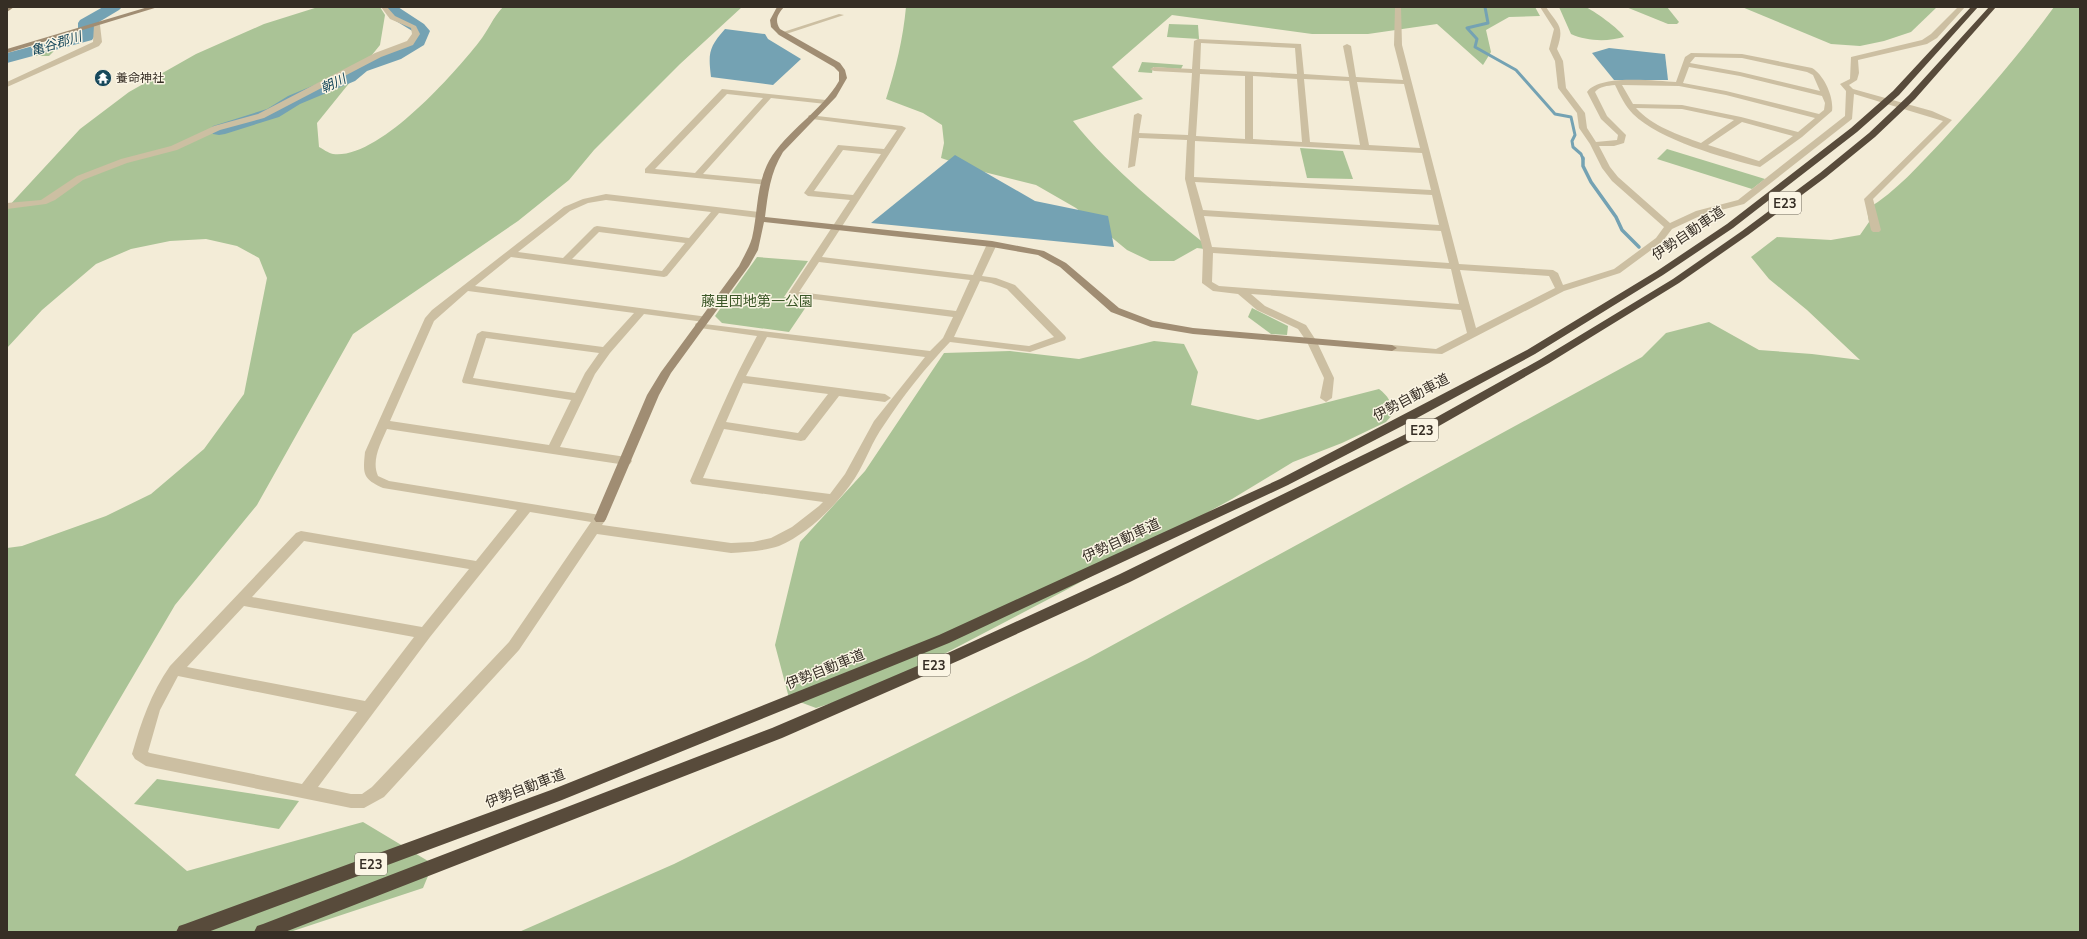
<svg xmlns="http://www.w3.org/2000/svg" width="2087" height="939" font-family="'Nunito Sans','Noto Sans JP',sans-serif">
  <style>
    .green { fill: #aac396 }
    .water { fill: #74a2b3 }
    .lines { fill: none; stroke-linecap: round; stroke-linejoin: round }
    .stream-far1 { stroke: #74a2b3; stroke-width: 3 }
    .stream { stroke: #74a2b3; stroke-width: 3.5 }
    .river { fill: #74a2b3; fill-rule: evenodd }
    .street { fill: #ccbfa2; fill-rule: evenodd }
    .secondary { fill: #a08d73; fill-rule: evenodd }
    .highway { fill: #584b3b; fill-rule: evenodd }
    .labels { text-anchor: middle; stroke-width: 3; stroke-linejoin: round; paint-order: stroke }
    .far-poi-label { font-size: 12px; fill: #362e25; stroke: #fbf5e4; text-anchor: start }
    .far-water-label { font-size: 13px; font-style: italic; fill: #17485b; stroke: #fbf5e4 }
    .shield { fill: #fbf5e4; stroke: #716a5e; stroke-width: 1 }
    .shield-label { font-size: 13px; font-weight: bold; fill: #362e25 }
    .street-label { font-size: 14px; fill: #362e25; stroke: #fbf5e4 }
    .park-label { font-size: 14px; fill: #3b5727; stroke: #fbf5e4 }
  </style>
  <rect width="100%" height="100%" fill="#f3ecd7"/>
  <!-- green -->
  <g class="green">
    <path d="M 318,7 L 380,7 L 385,15 L 380,45 L 317,123 L 319,147 C 323,149 328,153 333,154 C 378,160 453,75 479,42 C 488,31 493,17 503,7 L 742,7 L 680,64 L 594,150 L 569,180 L 518,221 L 353,334 L 257,505 L 175,605 L 75,775 L 187,871 L 363,822 L 433,864 L 423,888 L 290,932 L 7,932 L 7,548 L 22,546 L 106,516 L 151,494 L 204,449 L 244,394 L 267,278 L 259,258 L 237,246 L 206,239 L 170,241 L 131,249 L 96,264 L 42,310 L 7,348 L 7,208 L 80,129 L 129,92 L 196,54 L 264,24 Z"/>
    <path d="M 906,7 L 1535,7 L 1540,16 L 1509,17 L 1486,30 L 1491,52 L 1483,65 L 1437,24 L 1368,34 L 1312,34 L 1172,15 L 1112,67 L 1143,99 L 1073,121 C 1113,171 1163,209 1212,250 L 1197,248 L 1174,261 L 1150,261 L 1127,250 L 1076,208 L 1036,185 L 980,171 L 941,158 L 944,143 L 942,125 L 923,113 L 886,99 C 896,68 903,39 906,7 Z"/>
    <path d="M 1559,7 C 1567,7 1577,5 1585,7 C 1592,9 1621,30 1624,37 C 1607,42 1586,41 1571,34 Z"/>
    <polygon points="1626,7 1667,7 1679,22 1677,24 1668,24"/>
    <polygon points="1742,7 1937,7 1911,32 1884,41 1860,46 1831,44"/>
    <path d="M 2054,7 L 2080,7 L 2080,932 L 519,932 L 674,864 L 1087,659 L 1642,357 L 1666,333 L 1709,322 L 1759,350 L 1812,354 L 1860,360 L 1807,310 L 1769,279 L 1751,257 L 1777,237 L 1831,240 L 1860,235 L 1869,222 L 1867,209 C 1897,191 1919,165 1943,140 C 1982,97 2020,54 2054,7 Z"/>
    <polygon points="1169,24 1198,25 1199,39 1167,37"/>
    <polygon points="66,39 49,56 19,56 28,50"/>
    <polygon points="1142,62 1183,65 1181,69 1153,67 1152,73 1138,72"/>
    <polygon points="1300,148 1343,151 1353,179 1307,178"/>
    <polygon points="1667,149 1765,179 1752,189 1657,159"/>
    <polygon points="757,257 808,261 784,297 810,301 789,332 722,323 715,316"/>
    <polygon points="1252,308 1288,326 1287,335 1271,334 1248,317"/>
    <path d="M 1154,341 L 1184,344 L 1198,372 L 1191,405 L 1258,420 L 1379,389 C 1388,396 1392,402 1393,414 L 1386,422 L 1342,443 L 1293,462 L 1232,499 L 1066,590 L 879,688 L 816,708 L 789,698 L 775,645 L 800,542 L 865,471 L 944,353 L 1010,351 L 1079,359 Z"/>
    <polygon points="157,779 299,801 279,829 134,804"/>
  </g>
  <!-- water -->
  <g class="water">
    <path d="M 725,29 L 765,34 L 768,39 L 801,59 L 773,85 L 711,77 C 708,53 709,47 725,29 Z"/>
    <polygon points="1609,48 1665,54 1668,80 1614,80 1592,53"/>
    <polygon points="955,155 1035,201 1108,216 1114,247 871,223"/>
  </g>
  <g class="lines">
    <!-- stream-far1 -->
    <polyline class="stream-far1" points="1485,7 1488,23 1467,28 1477,39 1475,47 1516,70 1555,114 1571,117 1575,135 1572,141 1573,147 1581,154 1583,159"/>
    <!-- stream -->
    <polyline class="stream" points="1583,158 1583,166 1591,182 1616,217 1622,230 1639,247"/>
    <!-- river -->
    <g class="river">
      <polygon points="103,7 122,7 119,10 94,25 94,37 92,40 7,63 7,53 78,34 78,23 80,20"/>
      <polygon points="382,7 398,7 424,24 430,31 424,45 401,59 367,71 355,81 300,104 279,117 225,134 219,135 213,134 210,130 213,126 267,109 288,96 343,73 356,64 390,52 411,40 414,32 391,18"/>
    </g>
    <!-- street -->
    <g class="street">
      <polygon points="381,7 387,7 395,16 416,26 420,34 413,45 381,57 264,118 220,130 177,150 127,163 83,180 55,200 46,204 7,209 7,203 41,200 77,176 121,159 171,146 214,126 258,114 375,53 407,41 412,34 411,28 390,19"/>
      <path d="M 1395,7 L 1401,7 L 1402,45 L 1459,264 L 1553,270 L 1558,273 L 1563,285 L 1614,269 L 1656,238 L 1664,227 L 1612,181 L 1602,168 L 1590,144 L 1579,128 L 1577,113 L 1558,88 L 1555,61 L 1549,49 L 1554,29 L 1540,7 L 1546,7 C 1558,25 1565,26 1557,49 L 1563,61 L 1566,88 L 1585,113 L 1587,128 L 1596,142 L 1617,140 L 1618,135 L 1601,119 L 1587,92 C 1600,74 1655,81 1676,82 L 1685,57 L 1691,53 L 1742,54 L 1812,68 C 1824,75 1834,97 1832,111 L 1802,137 L 1760,167 C 1724,158 1659,140 1633,114 C 1625,106 1620,95 1615,85 C 1607,86 1600,86 1595,92 L 1607,116 L 1626,135 L 1624,143 L 1614,146 L 1599,146 L 1610,167 L 1618,177 L 1670,223 L 1696,211 L 1738,200 L 1845,116 L 1846,91 L 1840,84 L 1850,79 L 1851,57 L 1922,40 L 1931,34 L 1958,7 L 1965,7 L 1937,38 L 1927,44 L 1858,60 L 1859,73 L 1857,80 L 1849,85 L 1853,89 L 1932,111 L 1952,120 L 1873,199 L 1881,230 L 1879,232 L 1873,232 L 1871,230 L 1864,199 L 1943,121 L 1854,94 L 1852,119 L 1744,204 L 1702,215 L 1672,229 L 1662,242 L 1620,273 L 1564,291 L 1442,354 L 1392,351 L 1387,348 L 1392,345 L 1436,349 L 1467,333 L 1461,310 L 1251,294 L 1265,306 L 1306,325 L 1317,342 L 1334,378 L 1332,398 L 1326,402 L 1320,398 L 1324,378 L 1307,342 L 1298,329 L 1257,310 L 1238,294 L 1213,291 L 1202,283 L 1203,250 L 1185,179 L 1187,140 L 1139,138 L 1135,166 L 1128,168 L 1134,115 L 1138,113 L 1142,115 L 1139,133 L 1188,135 L 1192,73 L 1154,71 L 1150,69 L 1154,67 L 1192,69 L 1194,41 L 1198,39 L 1301,44 L 1304,74 L 1349,77 L 1343,46 L 1347,44 L 1351,46 L 1356,77 L 1403,80 L 1394,45 ZM 1201,43 L 1295,48 L 1297,74 L 1200,69 ZM 1695,57 L 1742,58 L 1807,72 L 1813,75 L 1820,91 L 1740,72 L 1690,63 ZM 1689,67 L 1740,76 L 1822,96 L 1825,103 L 1824,110 L 1819,114 L 1726,91 L 1683,83 ZM 1200,74 L 1245,76 L 1245,139 L 1196,136 ZM 1253,76 L 1297,79 L 1302,142 L 1253,139 ZM 1304,79 L 1349,81 L 1360,145 L 1310,142 ZM 1357,82 L 1404,84 L 1420,148 L 1369,145 ZM 1622,85 L 1679,86 L 1726,95 L 1815,118 L 1798,132 L 1741,117 L 1682,105 L 1633,104 ZM 1636,108 L 1682,109 L 1734,120 L 1701,143 C 1679,135 1652,126 1636,108 ZM 1742,122 L 1793,136 L 1759,161 L 1708,145 ZM 1195,141 L 1422,153 L 1431,190 L 1194,177 ZM 1195,182 L 1432,195 L 1439,225 L 1203,210 ZM 1204,216 L 1441,231 L 1449,263 L 1212,247 ZM 1213,253 L 1451,269 L 1459,304 L 1219,286 L 1212,282 ZM 1460,270 L 1549,276 L 1555,288 L 1476,328 Z"/>
      <polygon points="839,14 844,15 783,35 777,34"/>
      <polygon points="97,23 100,25 102,42 99,46 7,87 7,82 93,42 94,25"/>
      <path d="M 722,89 L 826,100 L 830,102 L 826,104 L 771,98 L 703,174 L 766,180 L 769,181 L 769,185 L 645,173 L 645,169 ZM 727,94 L 763,98 L 695,173 L 655,169 Z"/>
      <path d="M 809,115 L 902,126 L 906,128 L 822,257 L 973,275 L 987,244 L 989,242 L 995,242 L 997,244 L 982,276 L 996,278 L 1015,285 L 1065,336 L 1066,338 L 1065,340 L 1030,352 L 950,342 C 926,367 903,396 884,425 C 872,441 866,461 855,478 C 837,505 809,533 779,546 C 764,551 747,552 731,553 L 597,534 L 519,650 L 384,797 L 364,808 L 351,808 L 146,766 L 135,759 L 132,754 C 141,722 151,693 170,666 L 296,533 L 301,531 L 476,561 L 517,510 L 383,488 C 362,479 363,473 365,452 L 425,318 L 432,310 L 564,207 L 583,199 L 606,194 L 759,212 L 764,215 L 759,218 L 719,213 L 667,276 L 664,277 L 511,257 L 475,286 L 708,317 L 709,319 L 704,322 L 644,314 L 610,353 L 595,374 L 560,447 L 626,457 L 630,458 L 632,461 L 630,464 L 626,465 L 387,429 C 381,443 371,460 378,476 L 389,481 L 600,515 L 604,516 L 606,519 L 602,525 L 731,543 L 753,542 L 771,538 L 792,527 L 819,506 L 823,502 L 692,484 L 690,481 C 711,432 731,383 757,336 L 700,328 L 696,327 L 695,325 L 696,323 L 930,351 L 943,338 L 953,317 L 789,296 L 788,294 L 850,200 L 808,196 L 804,193 L 838,145 L 884,149 L 897,130 L 812,119 L 808,117 ZM 843,150 L 881,154 L 853,195 L 814,191 ZM 606,200 L 711,212 L 689,238 L 597,226 L 594,227 L 563,258 L 518,252 L 570,211 L 588,203 ZM 599,232 L 685,243 L 662,271 L 572,259 ZM 819,262 L 970,280 L 956,311 L 799,292 ZM 980,281 L 991,283 L 1007,289 L 1054,337 L 1029,346 L 954,337 ZM 468,291 L 634,313 L 603,347 L 482,331 L 477,334 L 462,381 L 463,383 L 571,400 L 549,445 L 390,421 L 434,321 ZM 767,337 L 925,357 L 874,421 L 845,474 L 830,494 L 703,478 L 724,429 L 801,441 L 805,440 L 839,396 L 885,402 L 891,398 L 885,394 L 746,376 ZM 486,338 L 599,353 L 585,373 L 575,393 L 473,378 ZM 743,383 L 828,394 L 798,433 L 726,422 ZM 530,512 L 591,522 L 509,642 L 372,787 L 362,794 L 351,794 L 318,787 L 430,637 ZM 304,541 L 469,569 L 422,627 L 252,597 ZM 244,606 L 414,637 L 365,701 L 187,667 ZM 178,676 L 357,712 L 302,784 L 150,753 L 148,752 L 160,710 Z"/>
    </g>
    <!-- secondary -->
    <g class="secondary">
      <polygon points="7,7 14,7 7,12"/>
      <polygon points="148,7 158,7 7,53 7,49"/>
      <path d="M 777,7 L 784,7 C 778,14 774,20 780,29 L 840,63 L 845,70 L 847,78 L 836,97 L 783,152 C 770,173 768,194 765,217 L 992,241 L 1044,251 L 1066,263 L 1119,308 L 1153,321 L 1193,328 L 1392,345 L 1397,348 L 1392,351 L 1193,334 L 1151,327 L 1111,312 L 1060,267 L 1038,255 L 992,247 L 764,222 L 758,250 L 749,266 L 671,373 L 659,395 L 606,519 L 604,522 L 596,522 L 594,519 L 647,395 L 661,372 L 739,266 C 744,256 749,248 752,238 C 758,213 756,185 769,161 C 787,130 821,112 839,81 L 839,72 L 834,67 L 779,35 L 771,27 L 770,20 Z"/>
    </g>
    <!-- highway -->
    <g class="highway">
      <polygon points="1971,7 1978,7 1899,95 1857,132 1733,228 1663,275 1535,354 1404,425 1288,485 949,643 562,800 208,932 176,932 179,926 185,924 551,790 939,635 1280,479 1527,350 1657,271 1727,224 1851,128 1893,91"/>
      <polygon points="1989,7 1996,7 1915,99 1875,137 1826,177 1748,235 1679,283 1549,363 1418,438 1130,582 960,660 782,738 285,932 254,932 257,926 263,924 772,728 950,652 1120,574 1410,432 1541,359 1673,279 1742,231 1820,173 1869,133 1909,95"/>
    </g>
  </g>
  <!-- icons -->
  <defs>
    <symbol id="temple-disc" viewBox="-11 -11 22 22"><circle r="9.5" fill="#17485b" stroke="#fbf5e4"/><path d="M0-6L5-2H3V0L6.5 2.5H4V6H1.5V3h-3V6H-4V2.5H-6.5L-3 0V-2H-5Z" fill="#fff"/></symbol>
  </defs>
  <g fill-rule="evenodd">
    <use href="#temple-disc" x="93" y="68" width="20" height="20"/>
  </g>
  <g class="labels">
    <!-- far-poi labels -->
    <g class="far-poi-label">
      <text x="116" y="82">養命神社</text>
    </g>
    <!-- far-water labels -->
    <g class="far-water-label">
      <text transform="translate(56 43) rotate(-17)" y="5">亀谷郡川</text>
      <text transform="translate(333 83) rotate(-25)" y="5">朝川</text>
    </g>
    <!-- shield labels -->
    <g class="shield">
      <rect x="1769" y="192" width="32" height="22" rx="3"/>
      <rect x="1406" y="419" width="32" height="22" rx="3"/>
      <rect x="918" y="654" width="32" height="22" rx="3"/>
      <rect x="355" y="853" width="32" height="22" rx="3"/>
    </g>
    <g class="shield-label">
      <text x="1785" y="208">E23</text>
      <text x="1422" y="435">E23</text>
      <text x="934" y="670">E23</text>
      <text x="371" y="869">E23</text>
    </g>
    <!-- street labels -->
    <g class="street-label">
      <text transform="translate(1688 233) rotate(-34)" y="5">伊勢自動車道</text>
      <text transform="translate(1411 397) rotate(-28)" y="5">伊勢自動車道</text>
      <text transform="translate(1121 540) rotate(-25)" y="5">伊勢自動車道</text>
      <text transform="translate(825 669) rotate(-22)" y="5">伊勢自動車道</text>
      <text transform="translate(525 788) rotate(-21)" y="5">伊勢自動車道</text>
    </g>
    <!-- park labels -->
    <g class="park-label">
      <text x="757" y="306">藤里団地第一公園</text>
    </g>
  </g>
  <!-- border -->
  <rect width="2087" height="939" fill="none" stroke="#362e25" stroke-width="16"/>
</svg>
